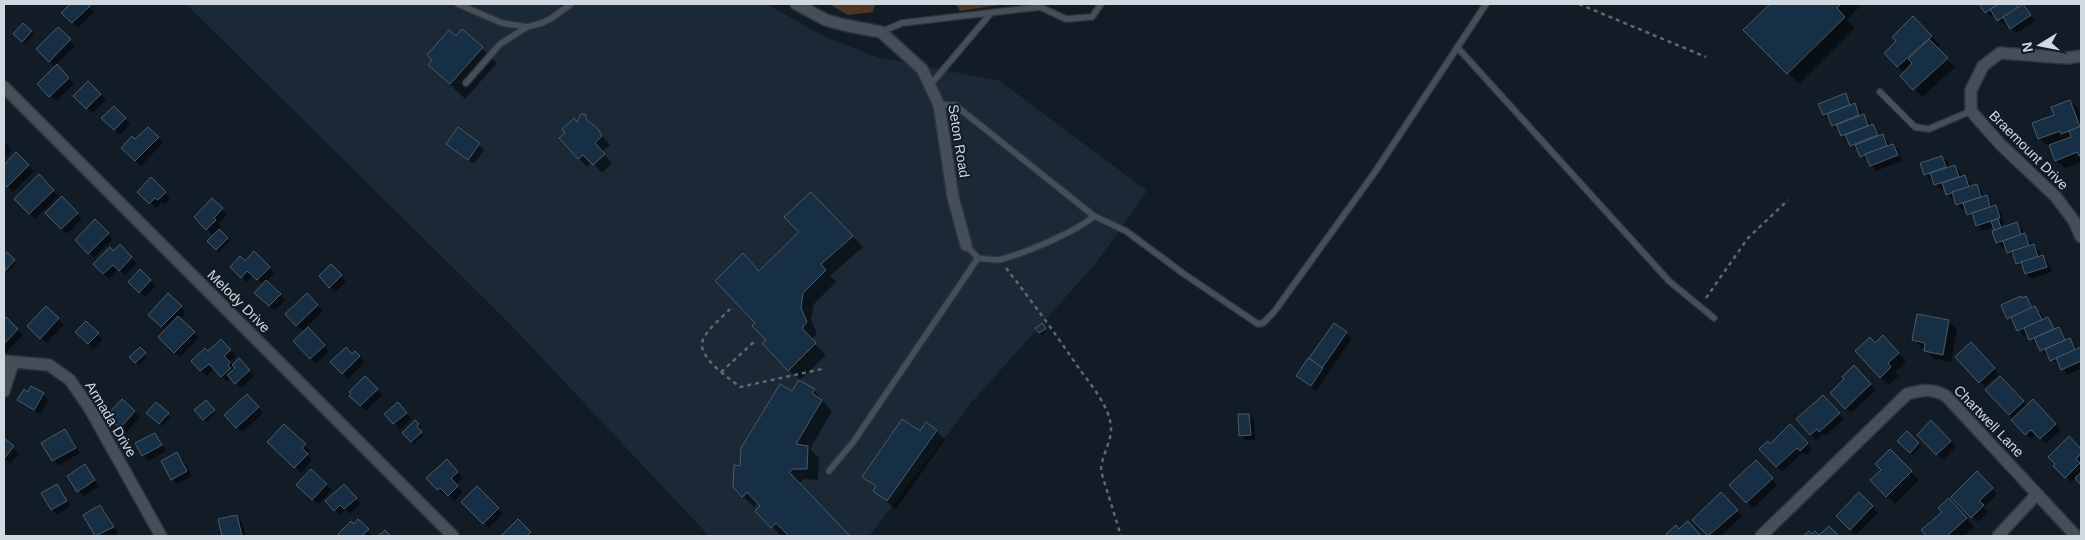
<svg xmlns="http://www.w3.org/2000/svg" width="2085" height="540" font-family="Arial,sans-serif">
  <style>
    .built { fill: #1a2935 }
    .green { fill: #503423 }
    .shadow { fill: #0007 }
    .building { fill: #162f45; stroke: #4e5a64 }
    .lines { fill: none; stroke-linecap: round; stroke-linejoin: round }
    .lane-casing { stroke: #30353c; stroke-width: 8 }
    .street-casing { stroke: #30353c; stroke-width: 14 }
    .path { stroke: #5f6871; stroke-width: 2.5; stroke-dasharray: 4 4; stroke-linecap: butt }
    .lane { stroke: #444f5a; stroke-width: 5.5 }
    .street { stroke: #444f5a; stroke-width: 11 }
    .labels { text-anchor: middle; stroke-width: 4; stroke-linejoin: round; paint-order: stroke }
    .street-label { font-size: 14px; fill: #d1d8df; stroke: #121c26 }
  </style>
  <rect width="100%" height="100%" fill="#121c26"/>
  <!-- built -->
  <polygon class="built" points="186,4 767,4 823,36 877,57 1000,81 1147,191 1097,262 972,402 869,536 709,536 510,324"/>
  <!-- green -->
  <g class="green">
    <polygon points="829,4 875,4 873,12 848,15"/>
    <polygon points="956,4 1005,4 960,11"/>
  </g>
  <!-- shadow -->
  <g class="shadow">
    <polygon points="72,4 86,4 94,12 78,28 63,13"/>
    <polygon points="1772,4 1858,4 1860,6 1847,20 1855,28 1799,84 1745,30"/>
    <polygon points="1979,4 2016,4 2019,8 2023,6 2035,21 2016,33 2008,23 2004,25 1995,15 1991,17"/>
    <polygon points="1913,18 1940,45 1936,48 1955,67 1922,97 1901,76 1904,73 1885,53 1898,41"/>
    <polygon points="23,24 34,34 25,44 14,34"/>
    <polygon points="58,29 75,46 56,65 74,84 56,101 39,84 56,67 38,49"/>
    <polygon points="462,31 497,63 465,99 430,65"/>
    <polygon points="88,83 106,100 92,113 75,96"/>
    <polygon points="1845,94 1853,105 1860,110 1862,116 1869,121 1871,126 1873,125 1878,131 1880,136 1882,135 1888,141 1890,146 1893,145 1898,150 1902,161 1876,171 1869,160 1866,161 1858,150 1857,151 1849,141 1847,141 1842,136 1840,130 1838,131 1833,126 1830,120 1824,115"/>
    <polygon points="2070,101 2078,109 2081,117 2081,162 2065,168 2056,160 2051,145 2048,146 2039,138 2055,116"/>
    <polygon points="114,108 130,124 120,135 103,118"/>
    <polygon points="585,116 610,145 602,152 612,163 602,173 592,162 587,167 561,139 578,124"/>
    <polygon points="148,128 163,143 141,166 123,148 135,141"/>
    <polygon points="4,142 12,150 4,158"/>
    <polygon points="479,144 484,150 474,164 453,149"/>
    <polygon points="16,154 34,171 13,192 4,182 4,167"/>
    <polygon points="1942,157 1948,162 1949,168 1954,166 1960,172 1962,177 1965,176 1970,182 1972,187 1976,186 1982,191 1984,198 1986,197 1993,207 1995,207 2001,212 2004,224 2001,225 2002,228 2016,224 2022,229 2024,235 2039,251 2041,257 2048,262 2052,272 2031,279 2026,274 2024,268 2017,263 2015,257 2009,252 2007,246 2003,248 1997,242 1994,227 1983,231 1977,226 1975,219 1968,214 1967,209 1963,210 1958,205 1955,198 1953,199 1947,194 1945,188 1941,190 1936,184 1934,179 1931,180 1925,174"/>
    <polygon points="39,176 58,196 35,219 16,199"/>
    <polygon points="151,179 170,198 164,205 162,202 156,208 139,192"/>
    <polygon points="62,198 82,219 67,234 46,213"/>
    <polygon points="212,200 227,215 218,224 221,226 218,229 230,241 219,252 208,241 214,236 195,217"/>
    <polygon points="822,204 863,247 830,276 836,282 814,304 811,320 817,334 811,340 826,355 800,380 789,370 757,323 801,232"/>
    <polygon points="95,221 113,239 94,258 76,240"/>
    <polygon points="120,246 137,264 125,275 119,269 109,279 95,264"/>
    <polygon points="254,253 274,273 266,282 285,300 275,311 256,293 263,285 254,275 247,282 232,267 245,263"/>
    <polygon points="7,254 16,263 8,272 4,269 4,258"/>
    <polygon points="331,266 346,282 335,292 321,276"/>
    <polygon points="140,271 156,286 145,297 130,282"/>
    <polygon points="168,295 186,312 180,319 199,338 180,357 160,337 166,331 149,314"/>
    <polygon points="307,295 323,311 306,327 329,351 316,364 295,341 304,332 286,314"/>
    <polygon points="2026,298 2034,308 2041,313 2044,320 2048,318 2056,330 2059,328 2067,340 2069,339 2075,345 2077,350 2081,349 2081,368 2068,375 2060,364 2057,365 2049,355 2047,356 2041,350 2038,344 2036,345 2028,334 2023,336 2015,323 2008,318 2022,299"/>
    <polygon points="46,308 64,325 46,343 28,326"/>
    <polygon points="6,319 23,335 5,353 4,352 4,321"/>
    <polygon points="1948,321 1957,329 1951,362 1934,359 1926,349 1922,348 1914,340"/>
    <polygon points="86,323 103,339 94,349 77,332"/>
    <polygon points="1335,324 1352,338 1316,391 1297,376"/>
    <polygon points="1045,327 1047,331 1042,335 1040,333"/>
    <polygon points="1971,344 1999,374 1985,387 1956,357"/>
    <polygon points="1891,345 1906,362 1895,372 1899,376 1889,385 1881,377"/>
    <polygon points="227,346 236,356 229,362 233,366 239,360 254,376 241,388 231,378 227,382 215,368 207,376 193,361"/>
    <polygon points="140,349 147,357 139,365 131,357"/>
    <polygon points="355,352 365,362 348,379 332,362 352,355"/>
    <polygon points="1854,367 1876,390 1851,413 1831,393 1846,379"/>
    <polygon points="2000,377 2028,406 2033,401 2061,430 2046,444 2037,434 2031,439 1987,390"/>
    <polygon points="365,378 382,395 366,411 351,396"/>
    <polygon points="814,390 832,411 810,449 819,458 818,480 804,479 799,483 849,536 790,536 788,534 781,536 757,511 762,506 758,502 754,507 744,497 753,489 743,494 743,496 734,487 741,467 793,393"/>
    <polygon points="29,393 43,394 48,400 40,414 19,400"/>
    <polygon points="122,400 140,417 126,433 113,421"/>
    <polygon points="206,401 216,413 206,422 196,410"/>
    <polygon points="253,401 263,413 242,432 237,427"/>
    <polygon points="1828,402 1844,419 1825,436 1823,434 1816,440 1798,420"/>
    <polygon points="156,403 170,417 162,426 148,413"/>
    <polygon points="403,409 411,419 400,429 386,414"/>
    <polygon points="1249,415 1254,421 1255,440 1246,441 1240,436"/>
    <polygon points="415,422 421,427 419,429 423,435 414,444 403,433"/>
    <polygon points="1931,422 1956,447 1943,460 1918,435"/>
    <polygon points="284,426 310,451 306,454 312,460 301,473 269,442"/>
    <polygon points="1790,426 1812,449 1806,455 1803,452 1782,472 1761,449 1770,445"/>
    <polygon points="65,430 70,436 80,453 58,466 43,443"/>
    <polygon points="936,431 945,439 896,509 883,499 874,491 876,488 864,477 920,433"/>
    <polygon points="1907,433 1921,446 1913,455 1899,441"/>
    <polygon points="155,434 166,451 149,461 143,455"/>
    <polygon points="2069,438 2081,450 2081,483 2076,477 2071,482 2055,466"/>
    <polygon points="4,440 19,453 10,464 4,459"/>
    <polygon points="1890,451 1919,480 1895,504 1872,481 1883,470"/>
    <polygon points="177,454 183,459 192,476 177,484 172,479"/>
    <polygon points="447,461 463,478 455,485 463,492 454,501 446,493 444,495 428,478"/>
    <polygon points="1756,462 1777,485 1753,508 1731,485"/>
    <polygon points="84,466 99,486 84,496 78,491"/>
    <polygon points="311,470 332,490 318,504 303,490"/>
    <polygon points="1977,473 1997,494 1984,507 1988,512 1978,522 1953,497"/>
    <polygon points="57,485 71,506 57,515 52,509"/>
    <polygon points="477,487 503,514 489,528 462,502"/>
    <polygon points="349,491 361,504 350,514 346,509 340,515 335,510"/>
    <polygon points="1721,494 1742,516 1721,536 1710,536 1694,520"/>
    <polygon points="1859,494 1878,513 1856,535 1837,516"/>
    <polygon points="100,506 106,512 118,533 112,536 97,536 85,515"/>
    <polygon points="1957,508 1974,527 1964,536 1928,536 1923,530 1943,512"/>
    <polygon points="237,516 242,522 246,536 223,536 220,520"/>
    <polygon points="358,521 372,536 343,536 340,534"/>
    <polygon points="518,521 534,536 503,536"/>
  </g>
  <!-- building -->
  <g class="building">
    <polygon points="70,4 88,4 90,6 72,23 61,13"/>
    <polygon points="1770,4 1841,4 1837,8 1845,17 1787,74 1743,30"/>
    <polygon points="1979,4 1999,4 1985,13"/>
    <polygon points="1999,4 2016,4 2018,8 1997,21 1990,9"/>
    <polygon points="2023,4 2031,15 2010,29 2003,17"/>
    <polygon points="1913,16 1932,36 1897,67 1884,53 1896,41 1892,37"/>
    <polygon points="23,23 32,31 22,42 13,34"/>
    <polygon points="58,27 71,39 49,62 36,49"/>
    <polygon points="462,29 483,47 450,84 428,65 432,60 427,55 449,30 456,36"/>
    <polygon points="1929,39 1948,58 1913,90 1900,76 1912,63 1908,59"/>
    <polygon points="57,64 69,78 49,97 37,84"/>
    <polygon points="88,81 101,94 86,109 73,96"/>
    <polygon points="1846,93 1850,105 1823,115 1818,104"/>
    <polygon points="2070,100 2080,127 2061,134 2060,131 2038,139 2032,123 2054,115 2051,107"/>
    <polygon points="1855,103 1859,115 1832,126 1827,114"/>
    <polygon points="114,106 126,118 114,130 101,118"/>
    <polygon points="581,114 585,114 587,120 598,129 602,136 595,143 605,154 593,165 583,155 578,159 559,138 565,133 562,129 574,118 577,122"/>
    <polygon points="1864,114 1868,126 1841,136 1836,125"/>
    <polygon points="1873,124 1878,135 1850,146 1845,135"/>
    <polygon points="2081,126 2081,155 2079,156 2077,152 2055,161 2049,145 2071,137 2069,131"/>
    <polygon points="148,127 159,137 135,161 121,148 132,136 135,139"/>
    <polygon points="458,127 480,143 468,160 446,144"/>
    <polygon points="1883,134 1887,146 1860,157 1855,145"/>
    <polygon points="1893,144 1898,155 1870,166 1865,154"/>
    <polygon points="16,152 29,165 7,187 4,184 4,165"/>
    <polygon points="1942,156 1946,167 1924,175 1920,163"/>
    <polygon points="1955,165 1959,177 1934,185 1930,173"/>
    <polygon points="39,174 54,190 29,214 14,199"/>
    <polygon points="1965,175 1969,187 1946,195 1942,183"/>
    <polygon points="151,177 166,192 158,200 155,198 149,204 137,192"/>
    <polygon points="1977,184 1981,197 1956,205 1952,192"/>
    <polygon points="811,192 853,236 821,264 826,270 803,293 801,308 807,322 802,328 816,343 788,371 762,343 766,340 752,326 755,323 715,281 743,253 759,271 799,232 784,217"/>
    <polygon points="1987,195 1990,207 1967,215 1963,203"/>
    <polygon points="62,196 78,213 61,229 45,213"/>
    <polygon points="212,198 223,208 214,218 216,220 206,230 194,217"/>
    <polygon points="1996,205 2000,218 1976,226 1972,213"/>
    <polygon points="95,219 109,233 88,254 75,240"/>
    <polygon points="1998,219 2001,228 1994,230 1991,221"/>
    <polygon points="2017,222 2021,235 1996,243 1992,231"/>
    <polygon points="219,229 228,238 216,250 207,241"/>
    <polygon points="2025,233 2029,246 2007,253 2003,241"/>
    <polygon points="120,244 132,257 119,271 113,265 103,274 93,264 110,247 113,251"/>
    <polygon points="2034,244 2038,257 2016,264 2012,251"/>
    <polygon points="254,251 270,267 257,280 247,271 241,278 230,267 240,256 245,261"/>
    <polygon points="7,252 15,260 5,271 4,256"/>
    <polygon points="2043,255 2047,267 2025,274 2021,262"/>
    <polygon points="331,264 342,275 329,288 319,276"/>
    <polygon points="140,269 151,280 139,293 128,282"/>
    <polygon points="266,280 281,294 269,306 254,293"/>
    <polygon points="168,293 182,306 161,327 148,315"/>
    <polygon points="307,293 318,305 296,326 285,314"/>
    <polygon points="2021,296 2022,298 2026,296 2032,308 2007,319 2001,305"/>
    <polygon points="46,306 59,318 40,339 27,326"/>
    <polygon points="2035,306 2042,320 2017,331 2011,317"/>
    <polygon points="1917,314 1949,320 1943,355 1924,351 1925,343 1912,340"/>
    <polygon points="178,316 195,332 174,353 158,337"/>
    <polygon points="6,317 18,329 4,344 4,319"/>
    <polygon points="2048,317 2054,329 2029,340 2024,328"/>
    <polygon points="86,321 99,333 88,344 75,332"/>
    <polygon points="1043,323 1046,329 1039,333 1035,328"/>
    <polygon points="1334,323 1347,332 1322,368 1309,358"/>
    <polygon points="308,327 325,345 310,359 293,341"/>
    <polygon points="2059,327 2065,340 2040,351 2034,338"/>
    <polygon points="1883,335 1899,353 1888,363 1891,367 1880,378 1855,351 1870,337 1875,343"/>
    <polygon points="2070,338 2075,350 2050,361 2045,349"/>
    <polygon points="221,339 231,350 224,356 230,362 228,365 231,368 221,377 209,364 200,371 191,361 205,348 208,351"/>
    <polygon points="1971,342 1995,368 1979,383 1955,357"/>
    <polygon points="140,347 146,353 135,363 129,357"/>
    <polygon points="346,347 352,354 355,351 360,356 342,374 330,362"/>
    <polygon points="2081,347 2081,361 2061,370 2056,358"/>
    <polygon points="239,358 250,370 235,384 227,375 235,368 232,365"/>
    <polygon points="1308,358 1323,368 1311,386 1296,376"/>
    <polygon points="1854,365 1871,384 1845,409 1830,393 1844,379 1842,377"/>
    <polygon points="365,376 378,389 360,406 349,396 351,394 349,392"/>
    <polygon points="2000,376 2024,401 2009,415 1985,390"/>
    <polygon points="799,380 815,389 812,393 822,400 796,444 808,446 807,469 793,469 789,472 850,536 789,536 776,523 771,528 755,511 760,506 747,492 742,497 733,487 734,465 740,466 741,448 780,384 792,391"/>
    <polygon points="31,386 44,393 34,410 17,400 24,389 28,392"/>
    <polygon points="247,394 259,407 236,428 224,415"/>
    <polygon points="1823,395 1840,413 1819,432 1817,429 1810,435 1796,419"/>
    <polygon points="122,399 135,411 120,428 106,416"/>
    <polygon points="2033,399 2056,424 2040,439 2031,430 2025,435 2011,420"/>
    <polygon points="206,400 215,410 203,420 194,410"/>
    <polygon points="156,402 169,413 159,424 146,413"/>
    <polygon points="398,402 407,413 393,424 384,414"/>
    <polygon points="1238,414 1249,414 1251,435 1239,436"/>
    <polygon points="902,419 920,431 926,422 937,430 887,501 873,491 876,486 862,477"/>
    <polygon points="415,420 419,424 417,426 422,432 411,442 402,433"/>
    <polygon points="1931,420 1951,441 1936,455 1917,435"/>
    <polygon points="284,424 306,444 302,448 308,454 294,468 267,442"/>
    <polygon points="1790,424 1808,443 1800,451 1797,448 1776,467 1759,449 1768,441 1770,444"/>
    <polygon points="65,429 76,448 52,461 41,443"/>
    <polygon points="1907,431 1919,443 1910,453 1897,441"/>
    <polygon points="155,433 162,445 142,456 135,443"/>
    <polygon points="2069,436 2081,449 2081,454 2076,459 2080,463 2065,478 2053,466 2055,464 2048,457"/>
    <polygon points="4,438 14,446 4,459"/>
    <polygon points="1890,449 1912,471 1886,497 1870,480 1881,470 1875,464"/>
    <polygon points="177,452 187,471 171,480 161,461"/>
    <polygon points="447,459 458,472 451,478 458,486 448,496 440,488 437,490 426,478"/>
    <polygon points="1756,460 1773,478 1746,503 1729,485"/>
    <polygon points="85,464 95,480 77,492 67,476"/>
    <polygon points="311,469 327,484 312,500 296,485"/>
    <polygon points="1977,471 1993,488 1979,501 1984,505 1971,518 1951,497"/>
    <polygon points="2081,472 2081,485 2075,478"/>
    <polygon points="57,484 67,501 51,510 41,493"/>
    <polygon points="344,484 357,498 344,509 340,505 334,511 325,501"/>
    <polygon points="477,486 499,508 483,524 461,502"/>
    <polygon points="1721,492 1738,510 1708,536 1692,520"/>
    <polygon points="1859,492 1873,506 1850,530 1836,516"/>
    <polygon points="1949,498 1967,518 1947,536 1927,536 1921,530 1942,512 1938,508"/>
    <polygon points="100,505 114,527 95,536 83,515"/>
    <polygon points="237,515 242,536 222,536 218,519"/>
    <polygon points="358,519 369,529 362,536 341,536 338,534 351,521 354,524"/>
    <polygon points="518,519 531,532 527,536 501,536"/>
    <polygon points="1688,521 1701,536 1668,536 1666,534 1676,525 1679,529"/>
    <polygon points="1829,526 1839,536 1803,536 1809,531 1812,534 1815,531 1819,535"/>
    <polygon points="385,530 391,536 378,536"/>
  </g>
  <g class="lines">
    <defs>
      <g id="lane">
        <polyline points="458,4 502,23 527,27"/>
        <polyline points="881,32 902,23 1040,7 1066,19 1092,17 1101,4"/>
        <polyline points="1457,47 1669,281 1714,318"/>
        <polyline points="466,83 500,44 527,27 542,23 552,18 571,4"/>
        <polyline points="931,84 991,13"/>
        <polyline points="1880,92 1915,127 1929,129 1971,111"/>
        <polyline points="939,105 955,105 1094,216 1126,231 1184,274 1258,324 1263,323 1274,312 1375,172 1486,4"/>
        <path d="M 966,245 L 978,258 C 986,259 995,261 1002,259 C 1025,253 1076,232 1094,216"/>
        <polyline points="829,471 854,441 978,258"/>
      </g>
      <g id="street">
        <polyline points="796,4 826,20 844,25 881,32 922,69 939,105 953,197 966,245"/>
        <polyline points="2081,56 2067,58 2000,53 1983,66 1971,90 1971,111 2000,144 2056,197 2074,221 2081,237"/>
        <polyline points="4,87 453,536"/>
        <polyline points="4,361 49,365 70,380 90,409 161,536"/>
        <polyline points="4,391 13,363"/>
        <path d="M 1761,536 L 1907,394 C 1922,390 1932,388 1946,396 L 2076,536"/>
        <polyline points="1998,536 2037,494"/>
      </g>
    </defs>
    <!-- lane casing -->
    <use href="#lane" class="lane-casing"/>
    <!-- street casing -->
    <use href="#street" class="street-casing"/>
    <!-- path -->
    <g class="path">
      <polyline points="1579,4 1706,57"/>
      <path d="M 1006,268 C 1031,300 1055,333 1078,367 C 1090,384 1109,405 1111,427 C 1112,442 1101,456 1101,471 L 1121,536"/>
      <polyline points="1706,298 1748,238 1788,200"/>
      <path d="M 730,309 C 722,318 705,330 702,343 C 700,359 729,378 740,387 L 822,369"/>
      <polyline points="721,372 756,340"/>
    </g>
    <!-- lane -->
    <use href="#lane" class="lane"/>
    <!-- street -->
    <use href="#street" class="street"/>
  </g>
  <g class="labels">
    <!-- street labels -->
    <g class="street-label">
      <text transform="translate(959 141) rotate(81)" y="5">Seton Road</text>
      <text transform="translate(2029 150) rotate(45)" y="5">Braemount Drive</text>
      <text transform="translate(239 301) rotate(45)" y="5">Melody Drive</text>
      <text transform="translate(111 419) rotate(59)" y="5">Armada Drive</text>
      <text transform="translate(1989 421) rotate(46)" y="5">Chartwell Lane</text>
    </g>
  </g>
  <!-- border -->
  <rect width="2085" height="540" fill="none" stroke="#d1d8df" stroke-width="10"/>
  <!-- north arrow -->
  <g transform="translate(2040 45) rotate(260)" stroke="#121c26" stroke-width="4" paint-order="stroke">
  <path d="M0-4L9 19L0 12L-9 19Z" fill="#d1d8df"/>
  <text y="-8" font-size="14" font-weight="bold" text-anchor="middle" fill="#d1d8df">N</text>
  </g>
</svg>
